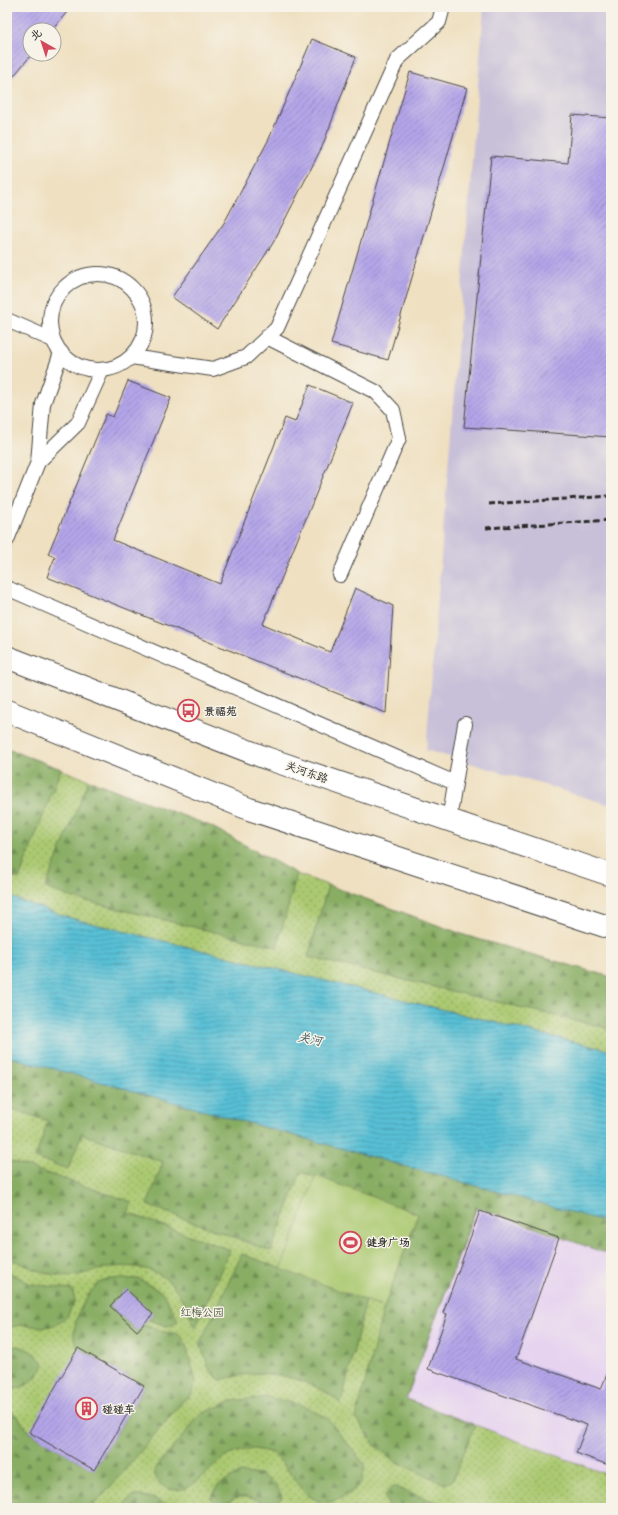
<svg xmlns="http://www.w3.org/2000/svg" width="618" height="1515" font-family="Delius,'LXGW WenKai TC',sans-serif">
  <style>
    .built { fill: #e6d3f0 }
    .railway { fill: #c8c0d8 }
    .grass { fill: url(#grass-dots); stroke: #6b7a4e }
    .forest { fill: url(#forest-firs); stroke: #5a6c47 }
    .pitch { fill: #abc971; stroke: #6b7a4e }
    .water { fill: url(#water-rules); stroke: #427680 }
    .building { fill: url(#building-hatch) }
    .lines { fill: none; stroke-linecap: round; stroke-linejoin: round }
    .lane-casing { stroke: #484642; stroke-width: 16 }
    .primary-casing { stroke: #484642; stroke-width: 24 }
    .lane { stroke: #fff; stroke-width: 14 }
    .primary { stroke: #fff; stroke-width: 22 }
    .rail { stroke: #2b2b2b; stroke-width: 3; stroke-dasharray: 6 3; stroke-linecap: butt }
    .labels { text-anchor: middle; stroke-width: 3; stroke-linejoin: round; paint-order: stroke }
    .poi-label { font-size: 11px; font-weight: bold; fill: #2b2b2b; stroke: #f7f3e8; text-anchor: start }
    .street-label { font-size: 11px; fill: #2b2b2b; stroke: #f7f3e8 }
    .park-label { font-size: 11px; fill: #515a40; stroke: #f7f3e8 }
    .water-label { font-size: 12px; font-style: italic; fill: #39585e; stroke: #f7f3e8 }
  </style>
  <defs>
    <pattern id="grass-dots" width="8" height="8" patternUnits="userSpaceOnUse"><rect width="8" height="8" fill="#abc971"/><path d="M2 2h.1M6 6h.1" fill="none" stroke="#8ba35d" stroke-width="1.8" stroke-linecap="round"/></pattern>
    <pattern id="forest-firs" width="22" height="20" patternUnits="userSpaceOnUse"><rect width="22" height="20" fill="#88ad63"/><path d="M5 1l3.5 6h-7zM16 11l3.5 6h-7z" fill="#6f8d52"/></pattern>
    <pattern id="water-rules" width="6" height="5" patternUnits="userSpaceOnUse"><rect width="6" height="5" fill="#59c0d6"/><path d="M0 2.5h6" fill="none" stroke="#4a9cae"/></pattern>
    <pattern id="building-hatch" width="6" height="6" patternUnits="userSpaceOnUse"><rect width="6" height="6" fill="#b4a5e9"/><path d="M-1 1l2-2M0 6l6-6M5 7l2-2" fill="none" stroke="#9387bd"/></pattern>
  </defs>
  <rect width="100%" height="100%" fill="#f7f3e8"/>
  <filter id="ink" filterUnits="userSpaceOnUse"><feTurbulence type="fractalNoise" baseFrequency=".025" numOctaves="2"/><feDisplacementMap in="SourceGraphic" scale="8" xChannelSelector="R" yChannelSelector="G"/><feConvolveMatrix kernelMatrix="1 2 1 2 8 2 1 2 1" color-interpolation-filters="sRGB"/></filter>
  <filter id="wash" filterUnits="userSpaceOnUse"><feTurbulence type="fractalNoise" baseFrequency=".012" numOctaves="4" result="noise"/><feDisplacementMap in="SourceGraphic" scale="16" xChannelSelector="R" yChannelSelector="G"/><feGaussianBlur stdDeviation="0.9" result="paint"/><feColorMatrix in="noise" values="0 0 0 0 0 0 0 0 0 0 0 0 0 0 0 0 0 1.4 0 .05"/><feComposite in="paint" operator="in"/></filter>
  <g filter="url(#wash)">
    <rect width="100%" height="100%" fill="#efe0c1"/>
    <!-- built -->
    <polygon class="built" points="476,1207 611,1255 611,1476 406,1399"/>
    <!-- railway -->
    <polygon class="railway" points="484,7 611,7 611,805 426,750"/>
    <!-- grass -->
    <g class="grass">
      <polygon points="7,749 210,826 297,874 467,936 611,977 611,1051 70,918 7,896"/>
      <polygon points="7,1056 484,1188 406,1399 611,1476 611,1508 7,1508"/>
    </g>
    <!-- forest -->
    <g class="forest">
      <polygon points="7,749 61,769 19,879 7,875"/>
      <polygon points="89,780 210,826 297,874 277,947 73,898 45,888"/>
      <polygon points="328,885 467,936 611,977 611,1029 308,957"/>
      <polygon points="7,1056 611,1223 611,1255 476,1207 406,1399 475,1425 453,1480 445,1484 394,1461 375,1445 356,1418 384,1307 418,1214 301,1172 271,1251 147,1205 163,1162 82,1134 68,1169 35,1158 48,1121 7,1107"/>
      <path d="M 7,1160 L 132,1202 L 128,1213 L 230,1250 L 195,1328 C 190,1316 182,1296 174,1287 C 158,1267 130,1264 107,1268 C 95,1270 82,1275 71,1276 C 46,1276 29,1267 7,1257 Z"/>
      <path d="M 242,1254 L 366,1300 L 341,1404 C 324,1387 293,1376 269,1374 C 253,1372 236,1376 220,1380 L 210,1371 L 200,1343 Z"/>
      <polygon points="7,1271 31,1284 71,1289 73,1292 75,1300 67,1317 55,1326 41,1327 21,1325 7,1328"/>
      <path d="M 139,1279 L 163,1293 L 178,1320 L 173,1325 L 166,1326 L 110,1306 L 137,1331 L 143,1325 L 164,1332 L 175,1333 L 180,1335 L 185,1342 L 196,1381 L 191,1395 L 183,1401 L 101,1498 L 90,1508 L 7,1508 L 7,1409 L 11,1410 L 19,1418 L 29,1432 L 94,1470 L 144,1386 L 78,1348 C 76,1343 73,1338 74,1333 C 75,1317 88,1287 104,1281 C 115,1277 128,1279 139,1279 Z"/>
      <path d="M 17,1346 C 29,1349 36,1353 44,1364 C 39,1379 23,1390 7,1390 L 7,1347 Z"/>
      <path d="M 268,1397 L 304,1406 L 327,1418 L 364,1464 C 365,1475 361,1485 351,1492 C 333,1505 317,1507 301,1488 C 293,1480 289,1469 281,1462 C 278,1459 275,1455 272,1453 C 267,1451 260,1450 254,1449 C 249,1448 230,1454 225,1457 C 208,1468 190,1498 167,1488 C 158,1485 156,1479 154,1470 L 201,1414 L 231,1401 Z"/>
      <path d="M 240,1473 L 260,1474 L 276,1485 L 282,1496 L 277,1504 L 269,1506 C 260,1501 246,1494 235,1498 C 227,1502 224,1507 215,1507 L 211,1497 L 219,1485 Z"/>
      <polygon points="393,1486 424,1498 457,1508 390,1508 384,1496"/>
      <path d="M 132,1496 C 150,1495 158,1500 173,1508 L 122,1508 Z"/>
    </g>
    <!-- pitch -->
    <polygon class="pitch" points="316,1176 418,1214 384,1307 281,1269"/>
    <!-- water -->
    <polygon class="water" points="7,896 70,918 611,1051 611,1223 7,1056"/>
    <g id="blocks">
      <!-- building -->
      <g class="building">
        <polygon points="7,7 71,7 52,30 30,30 30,54 32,54 7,84"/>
        <polygon points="312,39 356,57 322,147 273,243 217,329 172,297 224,223 269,139"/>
        <polygon points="410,72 467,88 388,360 331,344"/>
        <polygon points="572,115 611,118 611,437 464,427 491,156 568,163"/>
        <polygon points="128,381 171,398 113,540 220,584 285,418 295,422 310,385 353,403 263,624 330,652 355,588 393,606 386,713 47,577 55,557 48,554 106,414 113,417"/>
        <polygon points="480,1211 559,1238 516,1359 601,1389 609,1369 611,1369 611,1466 576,1453 587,1425 428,1369 447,1314 443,1313"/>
        <polygon points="126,1289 153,1314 137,1331 110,1306"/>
        <polygon points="78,1348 144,1386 94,1470 29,1432"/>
      </g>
    </g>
  </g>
  <g filter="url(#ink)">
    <use href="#blocks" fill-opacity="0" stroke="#484642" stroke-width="1"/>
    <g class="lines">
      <defs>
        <g id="lane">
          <circle cx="98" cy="322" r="48"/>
          <polyline points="7,320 53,340"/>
          <polyline points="267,337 376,392 393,410 399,438 340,575"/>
          <polyline points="131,357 213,369 246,357 277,328 397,60 439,22 443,7"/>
          <polyline points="38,462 78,423 102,370"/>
          <polyline points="7,540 38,462 43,404 61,353"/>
          <polyline points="7,588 455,783"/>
          <polyline points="449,820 465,724"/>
        </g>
        <g id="primary">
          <polyline points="7,657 266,758 611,875"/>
          <polyline points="7,711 249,809 611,928"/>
        </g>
      </defs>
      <!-- lane casing -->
      <use href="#lane" class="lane-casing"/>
      <!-- primary casing -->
      <use href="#primary" class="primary-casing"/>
      <!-- lane -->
      <use href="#lane" class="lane"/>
      <!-- primary -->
      <use href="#primary" class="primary"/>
      <!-- rail -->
      <g class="rail">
        <polyline points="489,504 611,496"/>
        <polyline points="486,528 611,520"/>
      </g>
    </g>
  </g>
  <!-- icons -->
  <defs>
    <symbol id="bus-ring" viewBox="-11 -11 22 22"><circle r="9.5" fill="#f7f3e8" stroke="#d1495b" stroke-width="1.5"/><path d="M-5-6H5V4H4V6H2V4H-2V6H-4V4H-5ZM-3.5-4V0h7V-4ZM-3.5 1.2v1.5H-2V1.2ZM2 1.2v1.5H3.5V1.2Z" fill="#d1495b"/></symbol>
    <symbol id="stadium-ring" viewBox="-11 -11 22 22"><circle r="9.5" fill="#f7f3e8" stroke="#d1495b" stroke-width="1.5"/><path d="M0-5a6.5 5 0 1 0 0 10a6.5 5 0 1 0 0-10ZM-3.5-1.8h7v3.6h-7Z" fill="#d1495b"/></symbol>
    <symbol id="building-ring" viewBox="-11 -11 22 22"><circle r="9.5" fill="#f7f3e8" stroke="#d1495b" stroke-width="1.5"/><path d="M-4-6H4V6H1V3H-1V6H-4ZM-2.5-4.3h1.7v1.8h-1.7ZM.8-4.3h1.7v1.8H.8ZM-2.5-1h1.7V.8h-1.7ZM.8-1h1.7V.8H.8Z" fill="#d1495b"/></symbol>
  </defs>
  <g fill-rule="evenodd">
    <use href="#bus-ring" x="176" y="698" width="25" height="25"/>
    <use href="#stadium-ring" x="338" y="1230" width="25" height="25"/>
    <use href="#building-ring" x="74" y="1396" width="25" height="25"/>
  </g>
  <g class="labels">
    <!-- poi labels -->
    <g class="poi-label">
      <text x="204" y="715">景福苑</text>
      <text x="366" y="1246">健身广场</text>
      <text x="102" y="1413">碰碰车</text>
    </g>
    <!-- street labels -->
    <g class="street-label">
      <text transform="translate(307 772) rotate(19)" y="4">关河东路</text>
    </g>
    <!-- park labels -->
    <g class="park-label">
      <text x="202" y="1316">红梅公园</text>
    </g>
    <!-- water labels -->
    <g class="water-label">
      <text transform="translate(310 1039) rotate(12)" y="4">关河</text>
    </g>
  </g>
  <!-- margin -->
  <rect width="618" height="1515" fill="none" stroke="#f7f3e8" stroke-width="24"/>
  <!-- north arrow -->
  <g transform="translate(42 42) rotate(321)"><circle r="19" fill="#f7f3e8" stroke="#a5a39c"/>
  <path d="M0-3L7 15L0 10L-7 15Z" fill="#d1495b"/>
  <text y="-6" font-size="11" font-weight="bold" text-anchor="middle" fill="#2b2b2b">北</text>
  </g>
</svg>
